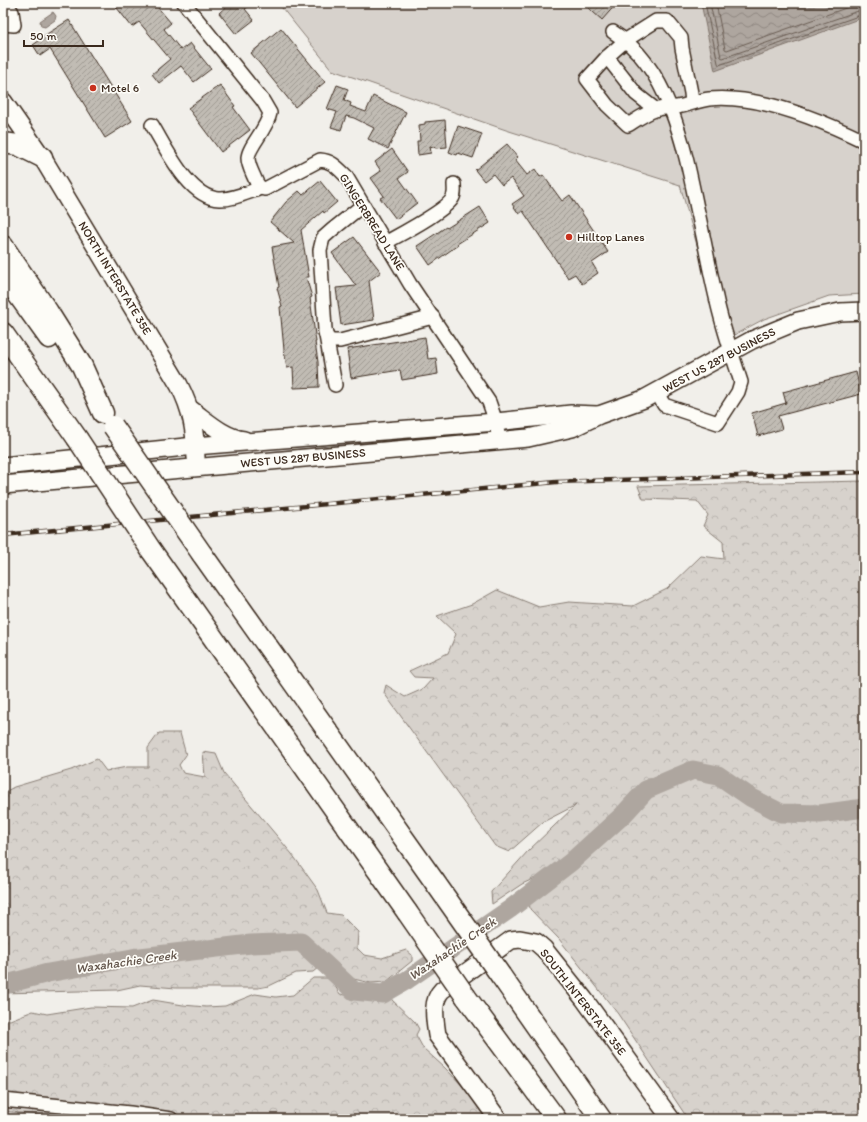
<svg xmlns="http://www.w3.org/2000/svg" width="867" height="1122" font-family="Itim,sans-serif">
  <style>
    .grass { fill: #d7d2cc; stroke: #897e75 }
    .forest { fill: url(#forest-crowns); stroke: #897e75 }
    .water { fill: url(#water-waves); stroke: #80746b }
    .lines { fill: none; stroke-linecap: round; stroke-linejoin: round }
    .shore { stroke: #695c52; stroke-width: 1 }
    .river { stroke: #aea69f; stroke-width: 19 }
    .building { fill: url(#building-hatch); stroke: #3b2a1e }
    .minor-casing { stroke: #3b2a1e; stroke-width: 16 }
    .major-casing { stroke: #3b2a1e; stroke-width: 20 }
    .highway-casing { stroke: #3b2a1e; stroke-width: 23 }
    .minor { stroke: #fdfcf7; stroke-width: 13 }
    .major { stroke: #fdfcf7; stroke-width: 17 }
    .highway { stroke: #fdfcf7; stroke-width: 20 }
    .rail-casing { stroke: #3b2a1e; stroke-width: 4.5 }
    .rail { stroke: #fdfcf7; stroke-width: 3; stroke-dasharray: 9; stroke-linecap: butt }
    .highway-bridge-casing { stroke: #3b2a1e; stroke-width: 23; stroke-linecap: butt }
    .highway-bridge { stroke: #fdfcf7; stroke-width: 20 }
    .poi-dot { fill: #c8321e; stroke: #fdfcf7; stroke-width: 1.5 }
    .labels { text-anchor: middle; stroke-width: 3.5; stroke-linejoin: round; paint-order: stroke }
    .poi-label { font-size: 12px; fill: #3b2a1e; stroke: #fdfcf7; text-anchor: start }
    .street-label { font-size: 12px; fill: #3b2a1e; stroke: #fdfcf7 }
    .water-label { font-size: 13px; font-style: italic; fill: #63554b; stroke: #fdfcf7 }
  </style>
  <defs>
    <pattern id="forest-crowns" width="20" height="18" patternUnits="userSpaceOnUse"><rect width="20" height="18" fill="#d7d2cc"/><path d="M2 6a3 3 0 1 1 6 0M12 15a3 3 0 1 1 6 0" fill="none" stroke="#b9b4af"/></pattern>
    <pattern id="water-waves" width="16" height="10" patternUnits="userSpaceOnUse"><rect width="16" height="10" fill="#aea69f"/><path d="M0 5q4-4 8 0t8 0" fill="none" stroke="#8f8781"/></pattern>
    <pattern id="building-hatch" width="6" height="6" patternUnits="userSpaceOnUse"><rect width="6" height="6" fill="#c1bcb4"/><path d="M-1 1l2-2M0 6l6-6M5 7l2-2" fill="none" stroke="#9e9992"/></pattern>
  </defs>
  <rect width="100%" height="100%" fill="#f1efea"/>
  <filter id="ink" filterUnits="userSpaceOnUse"><feTurbulence type="fractalNoise" baseFrequency=".025" numOctaves="2"/><feDisplacementMap in="SourceGraphic" scale="8" xChannelSelector="R" yChannelSelector="G"/><feConvolveMatrix kernelMatrix="1 2 1 2 8 2 1 2 1" color-interpolation-filters="sRGB"/></filter>
  <g filter="url(#ink)">
    <!-- grass -->
    <polygon class="grass" points="278,3 864,3 864,294 829,296 764,319 721,342 702,263 680,185 506,130 332,70"/>
    <!-- forest -->
    <g class="forest">
      <polygon points="864,481 864,1119 688,1119 618,1014 559,939 530,909 529,900 594,853 613,825 578,847 551,871 522,884 492,904 491,892 528,851 576,805 543,822 509,852 495,846 384,693 386,685 405,697 423,689 433,678 414,677 409,671 448,653 456,634 437,616 472,604 497,590 539,607 569,602 633,606 667,589 701,556 724,559 723,542 703,526 708,515 697,501 643,499 638,486"/>
      <polygon points="159,733 180,733 186,755 179,765 183,773 205,777 203,752 216,754 224,773 292,854 318,890 327,913 341,915 358,932 357,948 364,955 382,958 406,950 412,955 412,961 386,982 371,983 349,978 337,971 329,959 313,972 296,973 269,986 258,988 176,988 140,985 117,990 3,993 3,793 14,787 71,770 97,759 106,771 127,767 148,767 148,748"/>
      <polygon points="313,978 330,978 340,994 359,997 376,1002 391,999 415,1022 419,1029 416,1035 423,1048 445,1068 482,1106 485,1112 483,1119 74,1119 3,1111 3,1019 10,1020 33,1011 47,1014 91,1007 132,1008 153,1000 183,1005 206,1007 225,1006 255,994 276,997 293,995"/>
    </g>
    <!-- water -->
    <g class="water">
      <polygon points="701,3 864,3 864,17 715,71"/>
      <polygon points="53,12 56,16 55,20 45,27 41,26 40,21"/>
    </g>
    <g class="lines">
      <!-- shore -->
      <g class="shore">
        <polyline points="705,3 718,63 719,65 864,14"/>
        <polyline points="710,3 721,57 723,58 864,9"/>
        <polyline points="716,3 725,49 727,50 860,3"/>
      </g>
      <!-- river -->
      <polyline class="river" points="3,985 48,973 132,958 251,944 301,942 354,991 383,994 407,980 510,909 571,862 623,815 646,790 693,770 718,775 750,797 781,813 820,814 864,808"/>
    </g>
    <!-- building -->
    <g class="building">
      <polygon points="113,3 132,3 136,8 142,3 154,3 171,23 164,29 181,50 190,43 211,69 194,82 181,66 159,83 152,74 170,59 139,22 132,27"/>
      <polygon points="230,3 253,3 245,9 254,20 236,34 219,13"/>
      <polygon points="583,3 617,3 602,20"/>
      <polygon points="69,20 132,121 105,138 50,49 40,56 33,45 43,38 42,37"/>
      <polygon points="281,28 325,82 295,107 251,53"/>
      <polygon points="220,85 235,106 233,107 250,130 221,152 188,108"/>
      <polygon points="337,85 348,89 344,100 351,103 350,106 366,112 373,96 406,112 388,149 368,139 374,128 354,118 346,116 341,130 331,127 337,112 327,109"/>
      <polygon points="445,120 447,147 436,148 430,146 431,153 418,155 417,141 420,141 419,125 425,124 425,122"/>
      <polygon points="458,126 482,134 473,158 458,153 457,155 449,152"/>
      <polygon points="507,144 518,157 515,160 527,175 535,169 540,177 543,175 562,201 570,195 608,252 592,263 598,273 582,284 575,274 568,278 523,211 519,214 512,204 524,196 511,178 502,185 493,174 484,181 475,170"/>
      <polygon points="392,149 408,172 399,178 417,203 396,219 380,198 384,196 371,178 381,171 375,162"/>
      <polygon points="320,181 337,202 324,213 323,211 301,230 309,277 306,277 312,297 310,298 316,342 315,342 318,362 319,387 294,388 293,367 287,368 284,350 280,307 282,306 277,288 279,287 272,247 294,243 270,222 286,202 299,191 303,195"/>
      <polygon points="480,207 490,223 457,244 458,245 430,265 417,246 446,227 447,228"/>
      <polygon points="354,237 381,272 369,281 374,320 341,325 336,288 356,286 332,253"/>
      <polygon points="425,337 428,359 436,358 438,374 402,380 400,370 351,378 347,349"/>
      <polygon points="856,372 861,394 778,416 782,429 758,436 752,413 786,403 783,392"/>
    </g>
    <g class="lines">
      <defs>
        <g id="minor">
          <path d="M 184,3 L 263,101 L 270,113 C 267,129 248,147 248,158 C 248,165 252,172 255,179 C 257,184 259,188 265,189 L 320,160 C 332,161 337,167 346,176 L 410,284 L 489,402 L 496,422 L 499,441"/>
          <polyline points="3,24 14,25 12,12 6,3"/>
          <path d="M 613,32 C 669,66 685,149 697,208 C 704,238 709,268 716,297 C 722,326 732,354 741,382 L 738,392 L 718,423 L 664,405 L 657,393"/>
          <polyline points="607,57 636,94 655,109"/>
          <path d="M 692,103 L 691,93 L 682,48 L 681,38 L 667,21 L 656,21 L 626,40 L 607,57 L 587,79 L 607,105 L 628,125 C 636,120 646,113 655,110 C 662,107 674,108 682,106 C 691,104 700,100 709,99 C 758,94 821,120 864,141"/>
          <path d="M 152,125 C 166,148 189,198 219,199 C 232,200 248,192 261,188"/>
          <path d="M 385,243 C 399,235 449,209 453,197 C 455,193 454,188 454,184"/>
          <polyline points="325,332 327,337 331,341 340,341 433,317"/>
          <polyline points="335,385 325,330 320,250 323,238 332,230 363,205"/>
          <polyline points="3,1100 130,1113 171,1119"/>
        </g>
        <g id="major">
          <path d="M 3,101 L 42,157 L 179,385 C 192,410 195,430 196,458"/>
          <path d="M 190,409 C 207,421 223,437 244,440"/>
          <polyline points="3,466 195,446 496,422 571,414 597,415"/>
          <polyline points="3,485 528,438 572,428 599,415 644,399 752,340 798,321 840,312 864,311"/>
          <path d="M 498,1119 L 437,1035 C 435,1021 431,1001 442,990 L 511,940 L 520,939 L 536,942 L 544,949 L 584,999 L 671,1119"/>
        </g>
        <g id="highway">
          <polyline points="3,143 18,145 42,157"/>
          <polyline points="3,246 48,312 82,366 103,413"/>
          <polyline points="3,274 49,338"/>
          <polyline points="3,333 77,438"/>
          <polyline points="151,550 407,912"/>
          <polyline points="202,554 434,881"/>
          <polyline points="501,976 601,1119"/>
          <polyline points="466,997 556,1119"/>
        </g>
      </defs>
      <!-- minor casing -->
      <use href="#minor" class="minor-casing"/>
      <!-- major casing -->
      <use href="#major" class="major-casing"/>
      <!-- highway casing -->
      <use href="#highway" class="highway-casing"/>
      <!-- minor -->
      <use href="#minor" class="minor"/>
      <!-- major -->
      <use href="#major" class="major"/>
      <!-- highway -->
      <use href="#highway" class="highway"/>
      <defs>
        <polyline id="rail" points="3,535 556,482 864,472"/>
      </defs>
      <!-- rail casing -->
      <use href="#rail" class="rail-casing"/>
      <!-- rail -->
      <use href="#rail" class="rail"/>
      <defs>
        <g id="highway-bridge">
          <polyline points="113,426 202,554"/>
          <polyline points="77,438 151,550"/>
          <polyline points="434,881 501,976"/>
          <polyline points="407,912 466,997"/>
        </g>
      </defs>
      <!-- highway-bridge casing -->
      <use href="#highway-bridge" class="highway-bridge-casing"/>
      <!-- highway-bridge -->
      <use href="#highway-bridge" class="highway-bridge"/>
    </g>
  </g>
  <!-- markers -->
  <g class="poi-dot">
    <circle cx="93" cy="88" r="4"/>
    <circle cx="569" cy="237" r="4"/>
  </g>
  <g class="labels">
    <!-- poi labels -->
    <g class="poi-label">
      <text x="101" y="92">Motel 6</text>
      <text x="577" y="241">Hilltop Lanes</text>
    </g>
    <!-- street labels -->
    <g class="street-label">
      <text transform="translate(372 222) rotate(58)" y="4">GINGERBREAD LANE</text>
      <text transform="translate(115 278) rotate(59)" y="4">NORTH INTERSTATE 35E</text>
      <text transform="translate(719 360) rotate(-28)" y="4">WEST US 287 BUSINESS</text>
      <text transform="translate(303 458) rotate(-5)" y="4">WEST US 287 BUSINESS</text>
      <text transform="translate(583 1002) rotate(52)" y="4">SOUTH INTERSTATE 35E</text>
    </g>
    <!-- water labels -->
    <g class="water-label">
      <text transform="translate(452 948) rotate(-34)" y="5">Waxahachie Creek</text>
      <text transform="translate(126 961) rotate(-8)" y="5">Waxahachie Creek</text>
    </g>
  </g>
  <!-- margin -->
  <rect width="867" height="1122" fill="none" stroke="#fdfcf7" stroke-width="16"/>
  <rect x="8" y="8" width="851" height="1106" fill="none" stroke="#3b2a1e" stroke-width="1.5" filter="url(#ink)"/>
  <!-- scale -->
  <path d="M24 40v6h79v-6" fill="none" stroke="#3b2a1e" stroke-width="2"/>
  <text x="30" y="40" font-size="12" fill="#3b2a1e" stroke="#fdfcf7" stroke-width="3" paint-order="stroke">50 m</text>
</svg>
